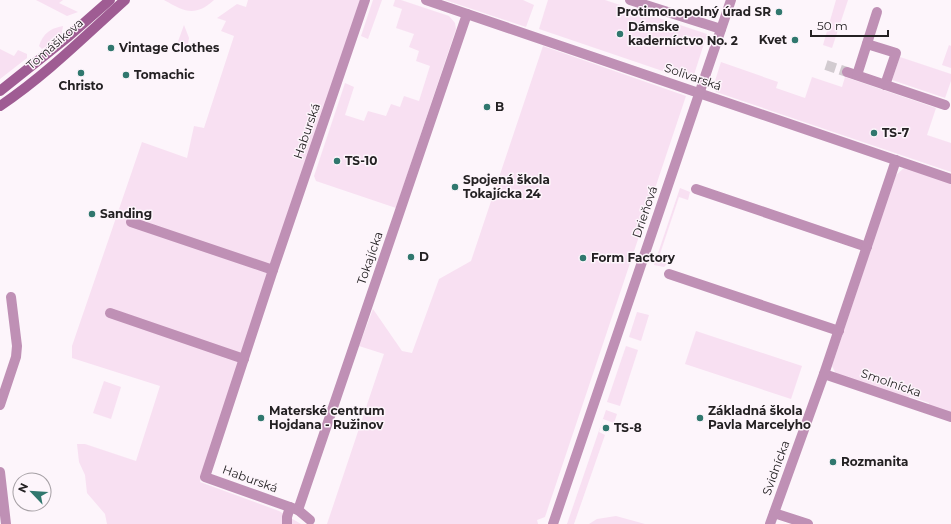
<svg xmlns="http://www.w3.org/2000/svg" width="951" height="524" font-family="Montserrat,sans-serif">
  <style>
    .green { fill: #f8e0f2 }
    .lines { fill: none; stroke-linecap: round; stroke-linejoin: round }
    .minor-tunnel { stroke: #d2cbd0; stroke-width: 10; stroke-dasharray: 10 5; stroke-linecap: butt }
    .minor { stroke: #bf90b5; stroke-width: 10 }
    .tertiary { stroke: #bf90b5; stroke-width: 10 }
    .secondary { stroke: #9f5c93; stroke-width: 10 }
    .poi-dot { fill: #30776e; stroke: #fdf5fb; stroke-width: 1.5 }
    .labels { text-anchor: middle; stroke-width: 3; stroke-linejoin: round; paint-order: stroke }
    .poi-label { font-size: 12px; font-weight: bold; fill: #242123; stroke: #fdf5fb; text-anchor: start }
    .street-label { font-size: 12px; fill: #242123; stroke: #fdf5fb }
  </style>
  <rect width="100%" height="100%" fill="#fdf5fb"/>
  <!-- green -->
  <g class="green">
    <polygon points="36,0 63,0 59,3 78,12 67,16"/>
    <path d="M 164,0 L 214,0 C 195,17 185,12 164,0 Z"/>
    <polygon points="248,0 360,0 200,482 279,511 301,524 107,524 105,514 87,493 85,475 79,462 77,444 85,444 136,461 160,386 72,358 72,346 142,142 187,158 194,126 204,128 234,36 221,31 226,21 217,18 237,4 246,7"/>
    <polygon points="373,0 382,0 368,39 361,36"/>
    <polygon points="395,0 401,0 449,16 455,23 456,29 396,208 316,181 314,176 345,83 354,87 345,115 364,121 368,111 386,116 391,104 400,107 404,96 419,101 430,66 416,61 419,51 409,47 414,34 396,28 402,9 393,6"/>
    <polygon points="445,0 523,0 534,5 526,27"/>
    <polygon points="548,0 605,0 707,34 692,81 539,29"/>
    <polygon points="836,0 848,0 832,48 823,45"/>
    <polygon points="184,25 189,38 188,44 182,48 176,47"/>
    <path d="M 63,26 L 61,37 L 42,49 L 39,46 C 43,33 51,28 63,26 Z"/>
    <polygon points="949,45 951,46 951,68 942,65"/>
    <polygon points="543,46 686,96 545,517 537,520 538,524 327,524 384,354 359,346 373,309 402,351 412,353 439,279 471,261"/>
    <polygon points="0,49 14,56 18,50 27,54 27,58 0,79"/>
    <polygon points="900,57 951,74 951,81 945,98 892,80"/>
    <polygon points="721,62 778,82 776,88 805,98 812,77 842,87 845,77 936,108 927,135 951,143 951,172 716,92 713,87"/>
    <polygon points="904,168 911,169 951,182 951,414 928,406 929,403 909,396 908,399 836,374 832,366 895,176"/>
    <polygon points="680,188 690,192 688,200 679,197 658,260 668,263 664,267 654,265"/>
    <polygon points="637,312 649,315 641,341 629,337"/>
    <polygon points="696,331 802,366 791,399 685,364"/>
    <polygon points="626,346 638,350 620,406 607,402"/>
    <polygon points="104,381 121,387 111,419 93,413"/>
    <polygon points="606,410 617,414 614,423 603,419 599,432 605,435 574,524 567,524"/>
    <polygon points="616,516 645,524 589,524 597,519"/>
  </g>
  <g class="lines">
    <!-- minor-tunnel -->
    <polyline class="minor-tunnel" points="826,65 847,72"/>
    <!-- minor -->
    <g class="minor">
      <polyline points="426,0 951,179"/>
      <polyline points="630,0 721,29"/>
      <polyline points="867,44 896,53 885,85"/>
      <polyline points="847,72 945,105"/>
      <polyline points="857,75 877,12"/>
      <polyline points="696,189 867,247"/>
      <polyline points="131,222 273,270"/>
      <polyline points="669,274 839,331"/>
      <polyline points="110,313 244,359"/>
      <polyline points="824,374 951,417"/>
      <polyline points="0,405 16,357 17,346 11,297"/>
      <polyline points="0,472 6,524"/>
      <polyline points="298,510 467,14"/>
      <polyline points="774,513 808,524"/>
      <polyline points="310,520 298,510 205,477 273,270 365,0"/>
      <polyline points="287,524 287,517 290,507"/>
      <polyline points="770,524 824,374 896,160"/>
    </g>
    <!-- tertiary -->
    <polyline class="tertiary" points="553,524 731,0"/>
    <!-- secondary -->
    <g class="secondary">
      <polyline points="0,91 69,36 110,0"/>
      <path d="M 0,106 C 45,76 85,36 125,0"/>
    </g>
  </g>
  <!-- markers -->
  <g class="poi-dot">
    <circle cx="779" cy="12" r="4"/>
    <circle cx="620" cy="34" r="4"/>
    <circle cx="795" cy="40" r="4"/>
    <circle cx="111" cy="48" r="4"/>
    <circle cx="81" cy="73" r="4"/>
    <circle cx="126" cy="75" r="4"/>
    <circle cx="487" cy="107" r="4"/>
    <circle cx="874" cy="133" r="4"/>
    <circle cx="337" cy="161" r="4"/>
    <circle cx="455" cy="187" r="4"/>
    <circle cx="92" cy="214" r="4"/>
    <circle cx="411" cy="257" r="4"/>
    <circle cx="583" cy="258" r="4"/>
    <circle cx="261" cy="418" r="4"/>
    <circle cx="700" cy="418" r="4"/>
    <circle cx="606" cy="428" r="4"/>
    <circle cx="833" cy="462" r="4"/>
  </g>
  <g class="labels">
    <!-- poi labels -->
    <g class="poi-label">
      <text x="771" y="16" text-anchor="end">Protimonopolný úrad SR</text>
      <text x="628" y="31">Dámske<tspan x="628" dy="14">kaderníctvo No. 2</tspan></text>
      <text x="787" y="44" text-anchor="end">Kvet</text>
      <text x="119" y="52">Vintage Clothes</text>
      <text x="134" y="79">Tomachic</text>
      <text x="81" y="90" text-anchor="middle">Christo</text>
      <text x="495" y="111">B</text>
      <text x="882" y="137">TS-7</text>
      <text x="345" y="165">TS-10</text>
      <text x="463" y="184">Spojená škola<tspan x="463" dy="14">Tokajícka 24</tspan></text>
      <text x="100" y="218">Sanding</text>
      <text x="419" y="261">D</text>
      <text x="591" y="262">Form Factory</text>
      <text x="269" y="415">Materské centrum<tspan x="269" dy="14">Hojdana - Ružinov</tspan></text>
      <text x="708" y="415">Základná škola<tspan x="708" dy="14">Pavla Marcelyho</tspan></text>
      <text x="614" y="432">TS-8</text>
      <text x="841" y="466">Rozmanita</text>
    </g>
    <!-- street labels -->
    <g class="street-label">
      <text transform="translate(55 44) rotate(-41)" y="4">Tomášikova</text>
      <text transform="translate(693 77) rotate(19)" y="4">Solivarská</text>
      <text transform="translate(307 131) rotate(-71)" y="4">Haburská</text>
      <text transform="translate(645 212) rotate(-71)" y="4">Drieňová</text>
      <text transform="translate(370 258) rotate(-71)" y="4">Tokajícka</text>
      <text transform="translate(891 383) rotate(19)" y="4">Smolnícka</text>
      <text transform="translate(776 468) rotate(-70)" y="4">Svidnícka</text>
      <text transform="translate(250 479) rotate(20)" y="4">Haburská</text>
    </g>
  </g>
  <!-- north arrow -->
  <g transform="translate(32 492) rotate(295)"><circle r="19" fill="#fdf5fb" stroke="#a6a0a5"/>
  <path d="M0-3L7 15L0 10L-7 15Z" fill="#30776e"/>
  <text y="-6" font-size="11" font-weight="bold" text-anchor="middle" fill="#242123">N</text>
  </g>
  <!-- scale -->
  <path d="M811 30v6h77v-6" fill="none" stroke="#242123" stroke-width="2"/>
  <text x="817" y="30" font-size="12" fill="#242123" stroke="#fdf5fb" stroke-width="3" paint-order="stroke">50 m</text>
</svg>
